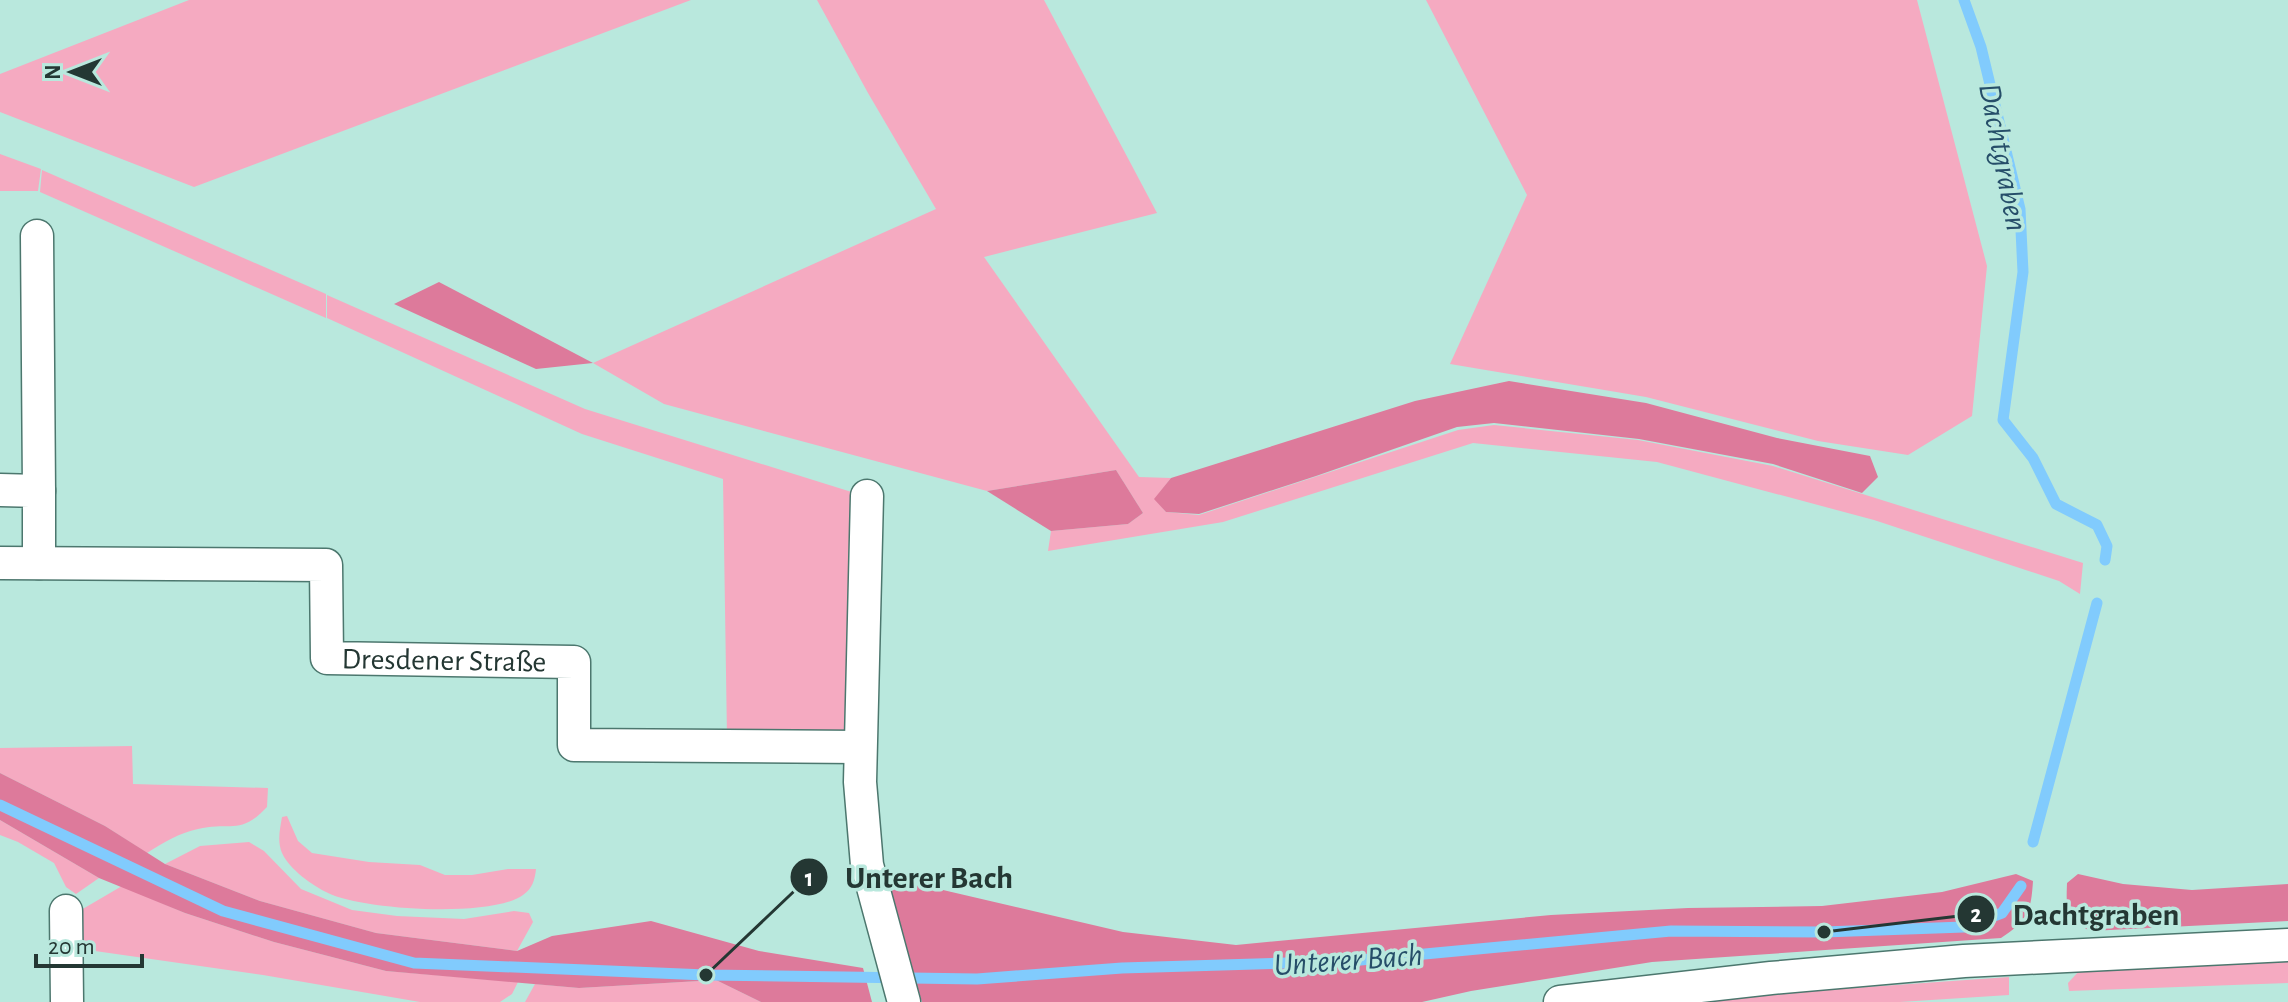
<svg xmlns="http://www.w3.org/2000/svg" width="2288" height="1002" font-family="'Alegreya Sans',sans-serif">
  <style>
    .green { fill: #f5aac1 }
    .forest { fill: #dd7a9b }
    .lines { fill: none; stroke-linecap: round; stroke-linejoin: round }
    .stream { stroke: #81cbfd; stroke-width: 11 }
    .street-casing { stroke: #4c776e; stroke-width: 35 }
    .street { stroke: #fff; stroke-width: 32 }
    .labels { text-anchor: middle; stroke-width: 7; stroke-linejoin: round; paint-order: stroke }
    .street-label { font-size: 30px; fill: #243733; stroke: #b9e8dd }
    .water-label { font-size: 32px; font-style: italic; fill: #264e69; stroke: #b9e8dd }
    .leader { fill: none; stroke: #243733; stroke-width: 3 }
    .callout-dot { fill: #243733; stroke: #b9e8dd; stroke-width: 3 }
    .mark-label { font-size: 24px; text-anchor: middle; font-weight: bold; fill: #fff }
    .callout-label { font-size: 32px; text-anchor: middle; font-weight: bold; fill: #243733; stroke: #b9e8dd; stroke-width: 7; stroke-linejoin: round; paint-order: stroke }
  </style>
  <rect width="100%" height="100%" fill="#b9e8dd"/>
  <!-- green -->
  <g class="green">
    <polygon points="189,0 691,0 194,187 0,112 0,74"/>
    <polygon points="817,0 1044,0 1157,213 984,257 1139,477 1171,478 1155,499 1166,512 1199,515 1458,430 1494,425 1638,440 1773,466 2083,563 2080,594 2059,581 1874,520 1657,462 1473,443 1223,522 1048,551 1051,531 1128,524 1143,513 1116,470 987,491 664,404 593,363 936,209 868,93"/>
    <polygon points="1426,0 1917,0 1987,266 1972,416 1908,455 1818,441 1646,397 1450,364 1527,195"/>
    <polygon points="0,154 41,169 38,191 0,191"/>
    <polygon points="42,170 326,294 326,318 40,192"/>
    <polygon points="327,295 585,409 858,494 852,738 727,737 723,479 582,434 327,318"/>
    <path d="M 132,746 L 133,784 L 268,788 L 267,807 C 240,836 230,821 198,829 C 179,833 164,842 147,853 L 105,826 L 0,773 L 0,748 Z"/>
    <path d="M 287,816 L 298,841 L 312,853 L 369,862 L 420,865 L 445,875 L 472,875 L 508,869 L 536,869 C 535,880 532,889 523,895 C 492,918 362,910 328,893 C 313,886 289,869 282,853 C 277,841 280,829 282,817 Z"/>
    <polygon points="0,820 99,878 76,894 66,887 54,863 18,842 0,835"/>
    <polygon points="249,842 264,851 301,889 352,910 397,916 464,919 514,911 529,913 533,922 517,951 376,933 260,901 165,864 200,846"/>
    <polygon points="122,886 185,913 274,942 386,971 518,982 512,994 500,1002 420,1002 263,975 81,949 81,910"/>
    <polygon points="2288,962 2288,983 2069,991 2068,983 2080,970"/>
    <polygon points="2009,977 2009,995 1900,1002 1703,1002 1782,993"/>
    <polygon points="716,980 761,1002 525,1002 535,984 579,988"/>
  </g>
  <!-- forest -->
  <g class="forest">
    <polygon points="439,282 593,363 536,369 394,304"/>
    <polygon points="1509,381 1646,403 1777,438 1870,456 1878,477 1862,493 1773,464 1639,439 1494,423 1457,427 1316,476 1199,514 1166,512 1154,499 1171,478 1415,401"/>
    <polygon points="1116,470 1143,513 1128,524 1051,531 987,491"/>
    <polygon points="0,773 105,826 165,864 260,901 376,933 517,951 552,936 651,921 759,951 863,968 872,1002 761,1002 716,980 579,988 386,971 274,942 185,913 99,878 0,820"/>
    <path d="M 2016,874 L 2033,881 C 2031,912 2028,920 2001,938 L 1652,962 L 1471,991 L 1422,1002 L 922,1002 L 883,876 L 1123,932 L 1236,945 L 1551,915 L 1688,908 L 1822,906 L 1942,892 Z"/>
    <path d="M 2078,874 L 2123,884 L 2192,890 L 2288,884 L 2288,921 L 2090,931 C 2066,918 2066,909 2067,883 Z"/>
  </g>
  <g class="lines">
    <!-- stream -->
    <g class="stream">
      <polyline points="1964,0 1981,47 2020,209 2023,272 2003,420 2033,458 2056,504 2097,525 2107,546 2105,560"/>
      <polyline points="0,805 223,911 414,963 706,975 977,979 1122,968 1350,961 1671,931 1824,932 1964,927 2002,913 2021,886"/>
      <polyline points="2033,842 2097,603"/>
    </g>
    <defs>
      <g id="street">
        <polyline points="37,236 39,491"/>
        <polyline points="0,490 39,491 39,563"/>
        <polyline points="867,496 860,782 867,865 904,1002"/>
        <path id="s1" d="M 0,563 L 326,565 L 327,658 L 574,662 L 574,745 L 860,747"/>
        <polyline points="66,911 67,1002"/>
        <polyline points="1560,1002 1771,978 1964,961 2288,945"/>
      </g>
    </defs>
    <!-- street casing -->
    <use href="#street" class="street-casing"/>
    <!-- street -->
    <use href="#street" class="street"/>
  </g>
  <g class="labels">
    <!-- street labels -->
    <g class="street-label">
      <text dy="10" stroke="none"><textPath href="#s1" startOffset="536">Dresdener Straße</textPath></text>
    </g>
    <!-- water labels -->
    <g class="water-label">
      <text transform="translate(2004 157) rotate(79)" y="11">Dachtgraben</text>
      <text transform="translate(1348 959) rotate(-4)" y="11">Unterer Bach</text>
    </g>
  </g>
  <!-- callouts -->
  <path class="leader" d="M706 975L809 877M1824 932L1976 914"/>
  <g class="callout-dot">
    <circle cx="706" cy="975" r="8"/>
    <circle cx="1824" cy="932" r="8"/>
    <circle cx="809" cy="877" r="20"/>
    <circle cx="1976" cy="914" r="20"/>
  </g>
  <g class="mark-label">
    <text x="809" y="886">1</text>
    <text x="1976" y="922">2</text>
  </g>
  <g class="callout-label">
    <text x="929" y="888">Unterer Bach</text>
    <text x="2096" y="925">Dachtgraben</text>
  </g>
  <!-- north arrow -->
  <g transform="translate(72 72) rotate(270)" stroke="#b9e8dd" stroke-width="6" paint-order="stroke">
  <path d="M0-6L14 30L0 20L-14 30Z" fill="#243733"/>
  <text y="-12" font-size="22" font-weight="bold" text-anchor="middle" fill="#243733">N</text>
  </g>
  <!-- scale -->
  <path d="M36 954v12h106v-12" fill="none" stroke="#243733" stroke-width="4"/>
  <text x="48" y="954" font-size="24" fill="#243733" stroke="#b9e8dd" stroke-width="6" paint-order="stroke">20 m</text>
</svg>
